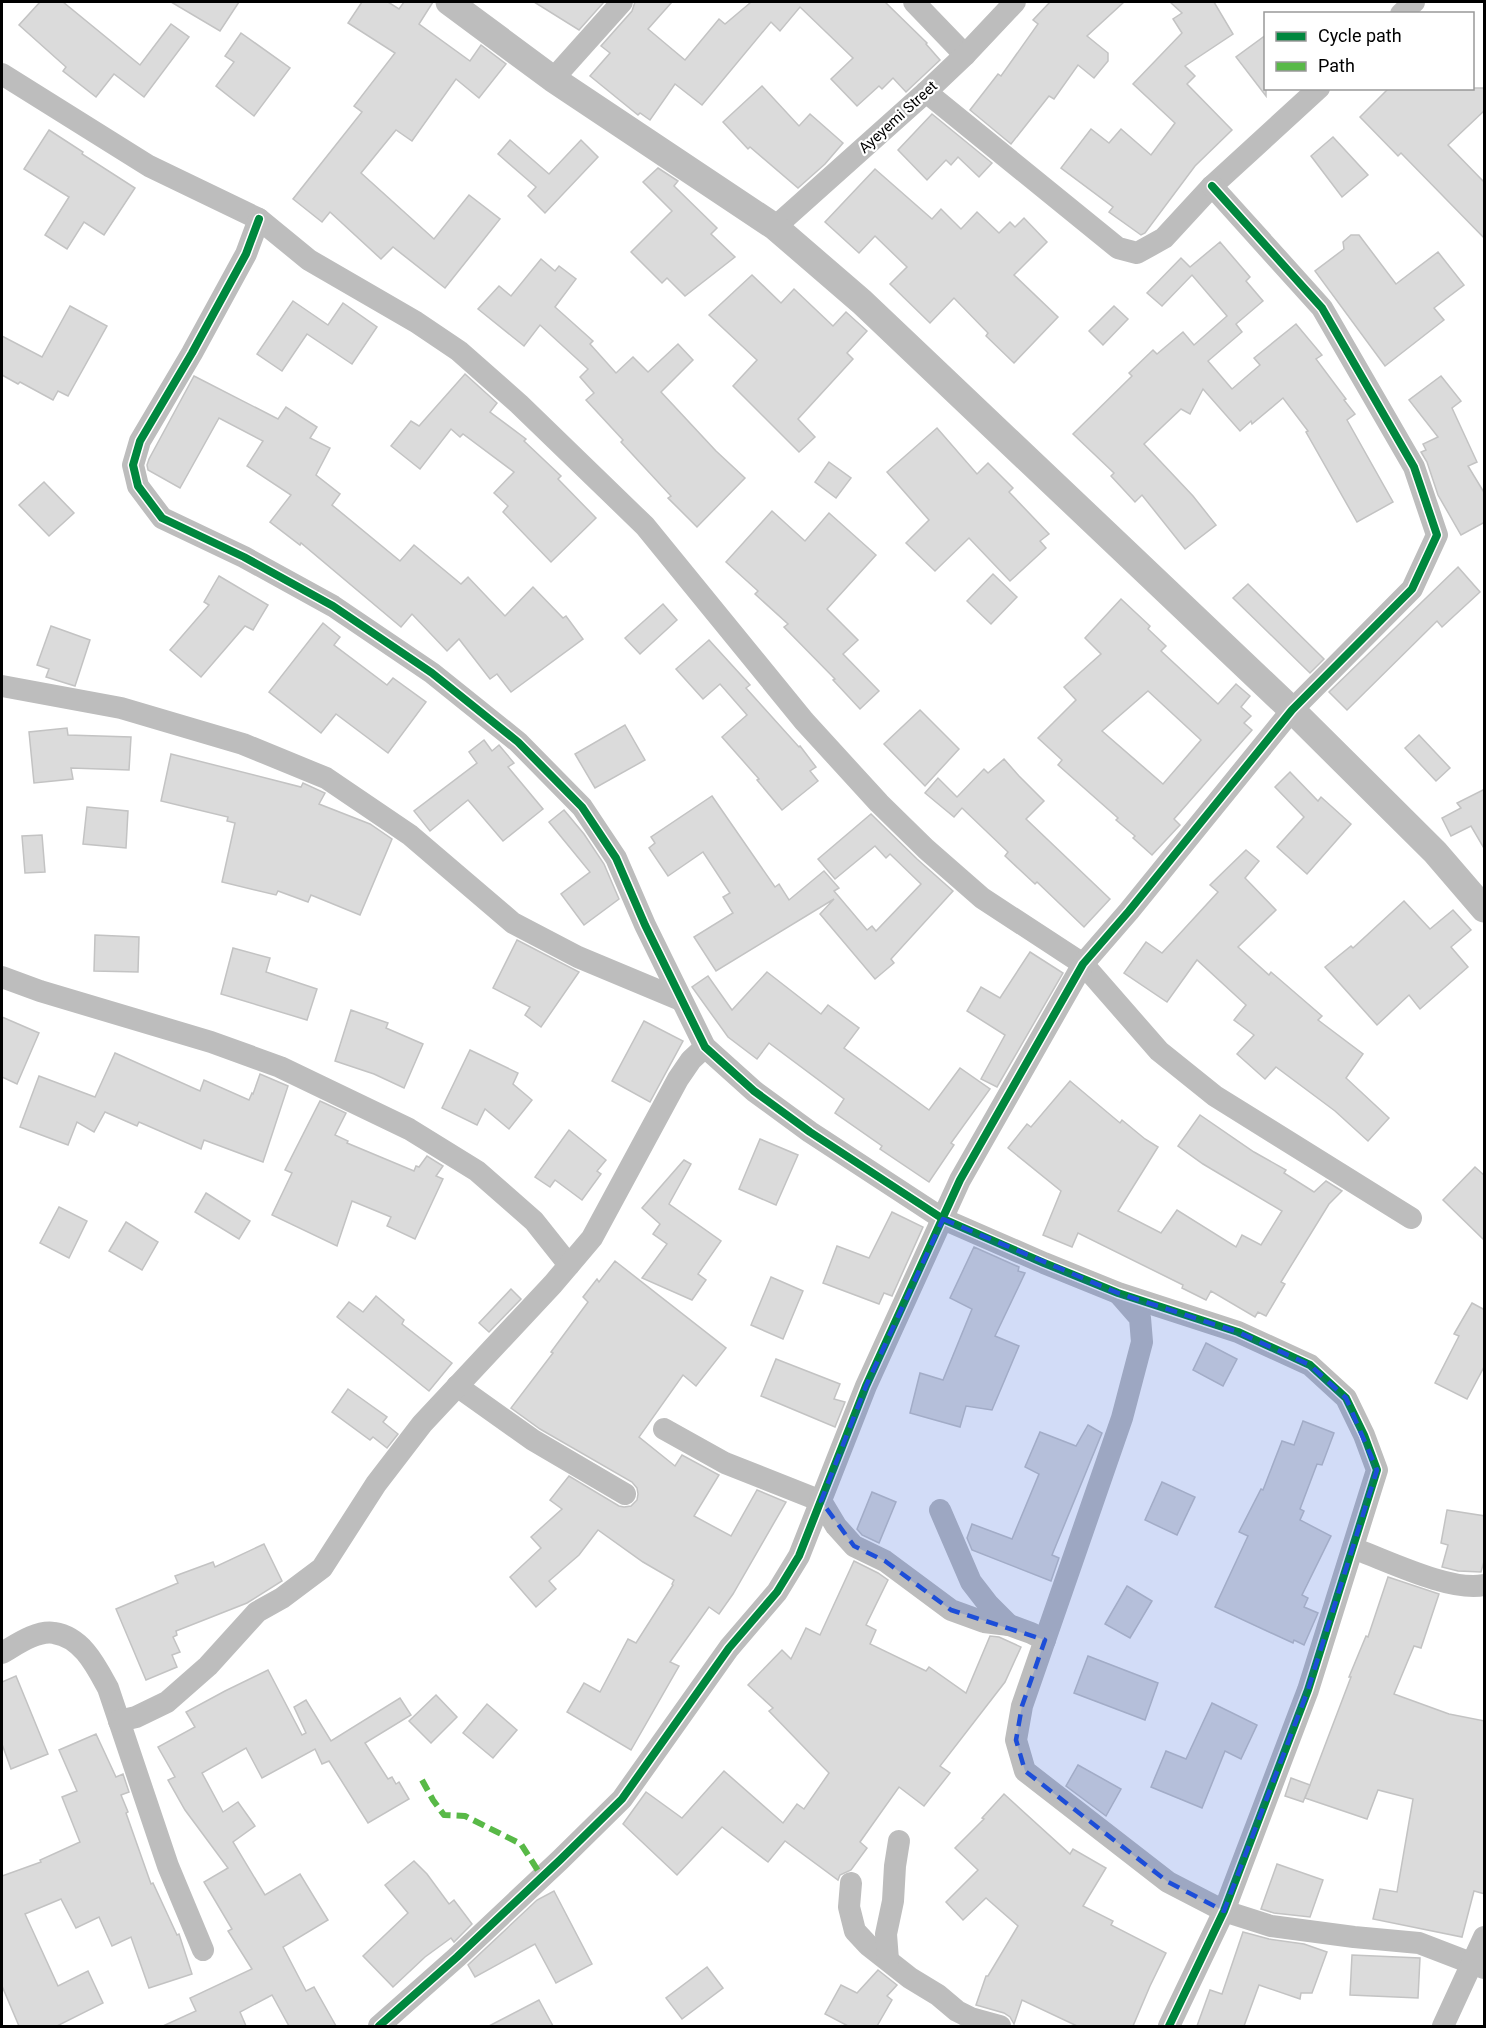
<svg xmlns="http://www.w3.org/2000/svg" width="1486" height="2028" font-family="Roboto,sans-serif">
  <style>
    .building { fill: #dbdbdb; stroke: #c3c3c3; stroke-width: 1.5; fill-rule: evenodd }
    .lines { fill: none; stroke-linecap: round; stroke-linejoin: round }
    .minor { stroke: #bdbdbd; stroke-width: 22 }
    .tertiary { stroke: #bdbdbd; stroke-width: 27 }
    .quiet { stroke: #58b947; stroke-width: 6; stroke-dasharray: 12 6; stroke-linecap: butt }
    .cycleway-casing { stroke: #fff; stroke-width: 11 }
    .cycleway { stroke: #00873e; stroke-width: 8 }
    .marked { fill: #1d4ed8; fill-opacity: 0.2; stroke: #1d4ed8; stroke-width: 4.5; stroke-dasharray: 12 8; stroke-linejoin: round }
    .labels { text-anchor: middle; stroke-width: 4.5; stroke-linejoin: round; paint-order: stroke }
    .street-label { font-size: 15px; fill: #000; stroke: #fff }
  </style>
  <rect width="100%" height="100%" fill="#fff"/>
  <!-- building -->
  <g class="building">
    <polygon points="40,2 63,2 140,65 171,24 189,37 144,97 114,74 96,97 63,71 66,67 19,25"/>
    <polygon points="171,2 239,2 220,31"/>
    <polygon points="362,2 388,2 399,9 404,2 433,2 419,24 470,61 481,45 506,64 479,98 456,79 412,141 396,130 361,173 434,239 469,195 500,219 445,288 393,247 381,259 330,212 322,222 293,199 362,112 354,106 395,53 348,23"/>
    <polygon points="534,2 604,2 579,30"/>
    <polygon points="635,2 672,2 648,29 685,60 719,19 725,24 750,3 748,2 885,2 927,43 926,44 940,60 906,92 893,78 882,89 879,86 857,106 831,79 853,58 800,7 780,31 771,22 702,105 675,84 650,120 640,113 638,115 590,76 610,53 601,46 632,11"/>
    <polygon points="1050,2 1124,2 1087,36 1108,53 1108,61 1094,78 1078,65 1054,99 1049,96 1011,144 970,110 998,74 1001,76 1038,24 1033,20"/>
    <polygon points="1170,2 1214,2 1233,34 1185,66 1195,76 1187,84 1232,130 1195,166 1145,233 1141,235 1109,212 1113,207 1061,168 1091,129 1109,143 1121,129 1151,155 1175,123 1133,84 1182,33 1173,19 1182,13"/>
    <polygon points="241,33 290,68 254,116 216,86 234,62 225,56"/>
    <polygon points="1266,35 1266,96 1236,57"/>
    <polygon points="762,86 799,126 810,114 843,143 825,164 798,188 750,147 748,149 723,122"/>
    <polygon points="1389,88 1485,88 1485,110 1448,145 1485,183 1485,239 1401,153 1398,156 1360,117"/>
    <polygon points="932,114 992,163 979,177 958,157 951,165 946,160 927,180 898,150"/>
    <polygon points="49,130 83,152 82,154 135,188 104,235 84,222 67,249 45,235 69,197 24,169"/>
    <polygon points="1333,137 1368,175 1342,197 1311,156"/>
    <polygon points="510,140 549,174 581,140 598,157 545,213 528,196 536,187 498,154"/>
    <polygon points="658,168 678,181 674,186 717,228 711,234 735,257 685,296 667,278 662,283 631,252 672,211 643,182"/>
    <polygon points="875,169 932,219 941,209 961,229 977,212 999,233 1010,222 1015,227 1024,218 1047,242 1014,275 1058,317 1014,363 986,336 988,333 954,298 930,323 890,284 907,267 875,236 859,253 825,222"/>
    <polygon points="1351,235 1359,235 1396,284 1438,252 1464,285 1434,308 1444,320 1385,366 1315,271 1344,249 1343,242"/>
    <polygon points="1220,242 1250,277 1246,281 1263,301 1236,324 1242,332 1208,361 1232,389 1260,365 1254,358 1296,324 1322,355 1316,359 1346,399 1344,400 1355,414 1347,420 1393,502 1357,522 1306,432 1308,431 1283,398 1252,424 1251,421 1240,431 1203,389 1190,414 1181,409 1144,444 1193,496 1216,525 1185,549 1142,495 1135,502 1111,476 1114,473 1073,434 1132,376 1129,373 1153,350 1157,354 1183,332 1194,345 1227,316 1192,275 1162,306 1147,293 1181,258 1190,267"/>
    <polygon points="541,259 555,271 559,266 576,279 555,307 593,341 590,344 616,373 633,357 648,372 678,344 693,360 661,392 716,451 745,478 697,527 668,498 671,496 621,442 623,440 586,400 594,393 580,377 588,369 540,325 524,346 478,309 499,286 511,296"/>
    <polygon points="752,275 781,303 794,289 833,326 846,312 867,331 847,353 853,359 798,419 815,437 799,452 733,386 757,360 709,315"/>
    <polygon points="293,301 328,325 343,303 377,327 352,364 307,334 282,371 257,354"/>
    <polygon points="70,306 107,326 68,396 58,391 53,400 20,382 18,384 2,375 2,336 42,357"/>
    <polygon points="1114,306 1128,319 1103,345 1089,331"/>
    <polygon points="465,374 497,403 490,412 526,439 524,441 561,476 558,479 596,518 551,562 503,512 508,506 494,493 514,472 463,434 460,437 451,429 420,469 391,446 411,421 419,426"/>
    <polygon points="194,376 278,419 286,407 317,427 310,438 330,448 316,475 340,494 332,505 400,561 414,545 461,584 468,577 505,616 533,587 563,618 566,616 583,639 511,692 497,674 490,679 459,639 447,651 412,614 401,627 301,543 300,545 270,522 291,495 247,466 263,441 219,418 180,488 148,470 147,465 149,459"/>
    <polygon points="1441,376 1461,401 1452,408 1477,462 1468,466 1485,494 1485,522 1461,535 1438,495 1427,462 1421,452 1426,450 1423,444 1438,437 1409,400"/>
    <polygon points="937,428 977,474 988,463 1013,488 1009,492 1049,534 1040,541 1046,548 1010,581 969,538 935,571 906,543 929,520 887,472"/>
    <polygon points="829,462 851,478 836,498 815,482"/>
    <polygon points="44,482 74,513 49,536 19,505"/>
    <polygon points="772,511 805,541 829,513 876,555 827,609 858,640 843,654 879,691 860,709 833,680 835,679 784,627 788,624 755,594 758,591 726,562"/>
    <polygon points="1458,567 1480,592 1442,627 1437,621 1347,710 1329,692"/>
    <polygon points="993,574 1017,597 991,624 967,601"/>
    <polygon points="219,576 268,605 253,630 245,626 201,677 170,650 209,605 204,602"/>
    <polygon points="1248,584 1324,659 1310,673 1233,598"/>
    <path d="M 1121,599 L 1150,626 L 1148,629 L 1166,646 L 1161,651 L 1218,704 L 1236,684 L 1250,696 L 1241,707 L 1251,716 L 1244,723 L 1252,730 L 1174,819 L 1180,825 L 1152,855 L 1133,838 L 1135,836 L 1116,820 L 1118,818 L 1058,765 L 1062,760 L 1038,738 L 1076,700 L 1064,687 L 1101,654 L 1085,638 ZM 1148,691 L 1201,740 L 1163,784 L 1102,731 Z"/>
    <polygon points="663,604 677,620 640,654 625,638"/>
    <polygon points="323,623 340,637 334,645 387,685 393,678 426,702 388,753 336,714 321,733 269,692"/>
    <polygon points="51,626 90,640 75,686 46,677 49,669 37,665"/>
    <polygon points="709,640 750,685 746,688 799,747 800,746 816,767 810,771 818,781 782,810 757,780 759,779 722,737 747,715 720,684 703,699 676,669"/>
    <polygon points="920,710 959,749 925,786 884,744"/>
    <polygon points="625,725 645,760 595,788 575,754"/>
    <polygon points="67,728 68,735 131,737 129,770 71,768 73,779 34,783 29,732"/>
    <polygon points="1419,735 1450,768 1436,781 1405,748"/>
    <polygon points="484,740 492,751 499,745 514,763 508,767 543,809 503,841 468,800 430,831 414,811 477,763 469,752"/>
    <polygon points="171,754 301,787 303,783 325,793 319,804 370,824 392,839 360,915 311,895 308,902 278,891 276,895 222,882 235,823 227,821 228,817 161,801"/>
    <polygon points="1004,759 1019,776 1044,801 1026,819 1110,899 1084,927 1037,882 1035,884 1005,856 1008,852 962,808 954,817 925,793 938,778 957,797 984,769 988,773"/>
    <polygon points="1290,772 1318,801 1321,797 1351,824 1307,874 1277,847 1304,817 1275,787"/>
    <polygon points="1485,789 1485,850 1471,826 1451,836 1442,818 1461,808 1457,803"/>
    <polygon points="712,796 775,887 779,884 789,900 824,871 839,888 834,891 867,930 872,926 876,931 921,884 890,854 886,858 875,846 835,879 818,859 871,814 917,859 953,891 891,959 894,963 875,979 820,914 834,899 716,971 694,937 733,913 723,897 730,893 703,852 668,876 649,848 655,843 651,837"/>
    <polygon points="87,807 128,811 126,848 83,844"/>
    <polygon points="564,810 584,834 604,864 619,899 584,925 561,894 590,872 549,822"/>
    <polygon points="42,835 45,872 25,873 22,836"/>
    <polygon points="1246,850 1259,861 1245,878 1276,910 1238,947 1269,975 1271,972 1322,1016 1318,1020 1363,1054 1346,1078 1389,1118 1368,1141 1335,1111 1276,1067 1265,1079 1237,1054 1254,1035 1234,1020 1246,1005 1197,960 1167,1002 1124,973 1146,942 1162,953 1218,892 1210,885"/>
    <polygon points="1404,901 1430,929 1453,910 1471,930 1451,947 1468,967 1420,1009 1409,995 1377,1025 1325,967 1351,946 1353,948"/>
    <polygon points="95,935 139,937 138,972 94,971"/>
    <polygon points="517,940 579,972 541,1027 525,1015 530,1007 493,988"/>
    <polygon points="233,948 270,958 266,972 317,989 307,1020 221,994"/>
    <polygon points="1030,952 1063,973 997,1087 981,1079 1005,1035 967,1011 981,987 1000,998"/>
    <polygon points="767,972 821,1014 828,1005 859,1028 844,1048 929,1110 960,1068 990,1089 951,1143 954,1145 929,1182 880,1149 882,1146 835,1113 844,1099 769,1043 757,1059 728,1037 692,987 708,976 732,1010"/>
    <polygon points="351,1010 388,1023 386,1028 423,1044 404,1088 374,1074 335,1061"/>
    <polygon points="2,1017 39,1033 17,1084 2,1077"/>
    <polygon points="644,1021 683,1041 650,1102 612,1081"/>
    <polygon points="470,1050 518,1073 513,1084 532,1100 509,1129 485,1109 477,1125 442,1108"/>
    <polygon points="115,1053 200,1091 204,1080 249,1100 252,1093 253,1094 260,1074 288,1086 263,1162 204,1140 201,1149 139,1122 137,1126 105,1112 94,1132 77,1122 68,1145 20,1127 39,1076 95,1097"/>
    <polygon points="1070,1081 1120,1123 1122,1120 1145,1139 1158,1147 1118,1211 1161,1233 1177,1210 1236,1247 1242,1235 1261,1245 1282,1211 1203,1164 1178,1146 1200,1115 1254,1152 1286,1170 1284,1173 1314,1192 1326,1181 1342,1191 1329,1204 1281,1282 1285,1284 1266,1316 1258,1312 1255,1317 1211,1291 1206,1300 1182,1288 1183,1285 1078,1233 1072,1247 1043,1235 1061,1191 1008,1148 1027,1124 1031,1127"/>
    <polygon points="320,1101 346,1113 335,1135 348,1141 347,1143 414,1171 416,1166 419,1167 427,1156 443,1166 436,1176 443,1179 415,1239 387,1226 391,1217 352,1201 337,1246 272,1215 292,1173 285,1170"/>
    <polygon points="569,1130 606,1160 597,1171 601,1174 582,1200 555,1180 550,1187 535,1177"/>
    <polygon points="760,1139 798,1155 776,1205 739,1189"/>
    <polygon points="684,1160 691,1164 669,1204 721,1241 698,1274 706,1280 692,1300 642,1278 667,1244 653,1234 660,1224 642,1208"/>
    <polygon points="1475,1167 1485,1176 1485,1241 1443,1200"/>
    <polygon points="206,1193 250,1221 239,1239 195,1212"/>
    <polygon points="59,1207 87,1221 69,1258 40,1243"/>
    <polygon points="892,1212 923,1227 892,1296 884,1293 879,1304 823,1283 837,1246 869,1258"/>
    <polygon points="126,1222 158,1242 142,1270 109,1251"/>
    <polygon points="974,1247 1019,1267 1018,1271 1025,1273 995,1336 1019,1346 992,1410 966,1406 960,1427 910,1413 920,1373 943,1380 972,1309 950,1298"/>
    <polygon points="615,1261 726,1348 696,1386 683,1375 639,1437 675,1466 682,1455 719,1475 694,1516 731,1536 757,1490 786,1502 733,1594 719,1614 709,1607 670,1662 679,1666 631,1750 567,1712 584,1683 600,1692 628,1639 636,1643 673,1585 672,1584 674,1580 643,1562 598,1530 579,1555 549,1581 556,1589 536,1607 510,1577 541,1548 531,1537 562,1509 550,1500 569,1476 619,1506 624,1507 631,1506 637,1500 638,1494 637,1488 632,1482 540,1429 511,1408 553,1353 551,1352 588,1302 583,1297 597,1279 599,1282"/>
    <polygon points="771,1277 803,1291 783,1339 751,1325"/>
    <polygon points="511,1289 521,1299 489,1332 479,1323"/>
    <polygon points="376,1296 404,1320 402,1324 452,1363 429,1391 337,1317 349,1302 363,1312"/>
    <polygon points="1472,1303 1485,1310 1485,1365 1467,1399 1435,1383 1459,1336 1454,1334"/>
    <polygon points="1206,1343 1237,1359 1223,1386 1193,1370"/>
    <polygon points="776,1359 840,1384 834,1399 845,1402 835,1427 761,1396"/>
    <polygon points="348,1389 387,1417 383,1422 398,1434 387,1448 373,1437 370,1440 332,1412"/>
    <polygon points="1303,1421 1334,1433 1322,1465 1317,1464 1300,1509 1304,1511 1300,1520 1331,1536 1302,1595 1308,1598 1304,1607 1318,1613 1304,1645 1294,1640 1293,1643 1215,1607 1248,1536 1239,1532 1261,1489 1263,1490 1282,1441 1294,1445"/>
    <polygon points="1088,1425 1102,1433 1052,1555 1059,1558 1051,1581 972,1550 967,1538 972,1524 1012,1539 1039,1474 1025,1467 1040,1432 1076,1446"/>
    <polygon points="1162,1482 1195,1497 1177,1535 1145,1520"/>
    <polygon points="872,1492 896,1502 879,1543 862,1535 857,1529"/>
    <polygon points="1447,1510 1485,1516 1485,1558 1481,1572 1458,1571 1442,1567 1448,1545 1441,1543"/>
    <polygon points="264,1544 282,1581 247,1603 176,1631 177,1635 173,1637 180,1652 172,1655 177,1667 146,1680 116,1609 178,1583 175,1576 213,1562 215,1567"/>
    <polygon points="854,1561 878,1573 888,1580 866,1625 876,1630 870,1644 926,1671 929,1667 966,1693 990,1636 999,1637 1021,1647 1005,1682 940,1766 950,1773 924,1806 899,1787 860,1842 867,1848 851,1870 840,1875 838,1880 785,1841 768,1862 722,1827 677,1875 623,1824 646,1792 682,1818 724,1771 783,1823 797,1804 804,1809 829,1773 769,1711 773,1708 748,1685 782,1650 791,1659 806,1628 820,1635"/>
    <polygon points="1388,1577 1439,1594 1421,1648 1414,1646 1394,1694 1449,1714 1485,1721 1485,1894 1474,1891 1462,1937 1373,1919 1380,1889 1397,1892 1413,1799 1378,1790 1367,1819 1305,1798 1351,1677 1349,1677 1366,1636 1368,1637"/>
    <polygon points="1127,1586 1152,1601 1130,1638 1105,1624"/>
    <polygon points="1088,1656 1158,1683 1145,1720 1074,1693"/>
    <polygon points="268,1670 302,1735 306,1733 294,1707 306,1700 331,1741 400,1698 411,1715 365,1743 388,1779 392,1777 396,1784 399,1782 409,1799 368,1823 329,1761 322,1764 315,1749 262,1778 246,1748 202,1773 223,1812 238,1802 255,1826 233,1842 265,1895 300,1874 328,1920 283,1947 306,1991 314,1987 336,2026 289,2026 272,1995 240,2012 246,2026 163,2026 196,2011 190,1998 252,1969 228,1931 232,1929 204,1882 228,1868 185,1810 168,1780 175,1777 158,1747 195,1727 186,1712 225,1691"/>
    <polygon points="16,1676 48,1754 11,1769 2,1744 2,1682"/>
    <polygon points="436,1695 457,1717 431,1743 409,1721"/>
    <polygon points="1212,1703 1257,1725 1241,1759 1225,1751 1202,1808 1151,1787 1166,1751 1186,1759"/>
    <polygon points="487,1704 517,1730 493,1758 463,1733"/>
    <polygon points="96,1734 116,1777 123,1774 129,1792 121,1795 128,1812 126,1813 151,1884 153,1883 177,1935 179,1934 192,1974 149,1988 131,1937 112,1946 99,1917 76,1928 61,1899 25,1914 58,1986 88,1971 103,2003 57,2026 19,2026 2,1986 2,1876 41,1862 40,1860 80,1842 62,1797 77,1791 59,1750"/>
    <polygon points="1078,1765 1121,1789 1106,1816 1066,1786"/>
    <polygon points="1291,1778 1310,1785 1303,1802 1285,1796"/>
    <polygon points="1004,1794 1070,1854 1073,1849 1106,1868 1083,1906 1113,1921 1111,1925 1166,1953 1150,1986 1133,2026 1077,2026 1022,2000 1014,2024 1010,2017 1004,2013 976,2005 986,1976 988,1976 1018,1926 986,1898 963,1920 946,1902 978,1870 955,1848 984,1819 982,1818"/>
    <polygon points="414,1861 427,1874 449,1904 454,1900 472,1924 454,1942 451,1938 425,1957 393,1987 363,1956 408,1913 385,1885"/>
    <polygon points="1277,1864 1323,1880 1310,1917 1274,1913 1261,1909"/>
    <polygon points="554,1891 592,1964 556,1983 535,1944 475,1977 468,1965 537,1900"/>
    <polygon points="1243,1932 1269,1939 1304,1944 1327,1952 1312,1993 1301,1993 1300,1999 1259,1985 1244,2026 1197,2026 1210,1990 1222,1994"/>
    <polygon points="1352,1955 1420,1958 1418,1998 1350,1995"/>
    <polygon points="707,1967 723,1988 682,2019 666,1998"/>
    <polygon points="878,1970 897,1985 887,1996 892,2000 877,2026 848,2026 825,2014 841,1985 857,1993"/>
    <polygon points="539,2000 553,2026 489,2026"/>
  </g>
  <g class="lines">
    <!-- minor -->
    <g class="minor">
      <polyline points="914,2 965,55"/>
      <polyline points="1401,14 1414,2"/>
      <polyline points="2,74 149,166 259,219 309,260 416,322 459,351 519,404 645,526 804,721 879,803 926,849 982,898 1083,964 1159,1051 1215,1096 1411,1218"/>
      <polyline points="553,79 622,2"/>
      <polyline points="926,92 1118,248 1137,253 1164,238 1212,186 1319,88"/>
      <polyline points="259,219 246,254 192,353 140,441 133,465 138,486 162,518 244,557 333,606 432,673 518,742 582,807 616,858 645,925 705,1047 754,1091 810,1132 943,1219 1044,1263 1118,1293 1238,1332 1310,1365 1346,1398 1364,1435 1377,1470 1308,1690 1224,1911 1169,2026"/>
      <polyline points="775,227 926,92 965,55 1015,2"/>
      <polyline points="2,686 121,708 243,744 326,778 410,835 513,923 578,957 681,1000"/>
      <polyline points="2,977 40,991 211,1042 280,1067 409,1129 477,1171 534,1221 569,1265"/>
      <polyline points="1119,1294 1140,1318 1142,1342 1122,1418 1022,1706 1016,1740 1025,1771 1168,1882 1224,1911 1271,1926 1354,1937 1419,1943 1484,1968"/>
      <polyline points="457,1386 533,1440 625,1494"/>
      <polyline points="664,1429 725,1463 821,1501 836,1526 854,1546 885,1561 951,1610 984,1622 1009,1625 1031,1633 1045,1640"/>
      <polyline points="940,1510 971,1582 988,1604 1009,1625"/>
      <path d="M 1358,1550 C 1390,1562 1452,1592 1484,1585"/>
      <path d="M 2,1653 C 16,1645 37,1630 54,1633 C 82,1637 96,1666 108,1688 L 168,1866 L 203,1950"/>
      <polyline points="119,1721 136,1717 167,1702 208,1666 257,1612 282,1598 322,1568 376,1484 422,1424 553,1284 592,1238 678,1079 691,1060 705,1047"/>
      <polyline points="851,1883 849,1907 855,1931 868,1945 910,1978 938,1995 957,2011 971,2018 1000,2026"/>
      <polyline points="888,1960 886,1934 893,1901 895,1866 899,1841"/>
      <polyline points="379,2026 457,1957 560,1860 622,1799 729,1648 777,1592 799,1556 866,1386 960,1180 1083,964 1129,911 1292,710 1412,589 1437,535 1414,467 1322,308 1212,186"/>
      <polyline points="1443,2026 1484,1937"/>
    </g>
    <!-- tertiary -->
    <polyline class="tertiary" points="449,2 553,79 775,227 862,302 1292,710 1435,852 1484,909"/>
    <!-- quiet -->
    <polyline class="quiet" points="422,1780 433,1800 444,1815 465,1816 521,1844 542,1877"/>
    <defs>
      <g id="cycleway">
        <polyline points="259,219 246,254 192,353 140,441 133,465 138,486 162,518 244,557 333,606 432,673 518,742 582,807 616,858 645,925 705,1047 754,1091 810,1132 943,1219 1044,1263 1118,1293 1238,1332 1310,1365 1346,1398 1364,1435 1377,1470 1308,1690 1224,1911 1169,2026"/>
        <polyline points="379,2026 457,1957 560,1860 622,1799 729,1648 777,1592 799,1556 866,1386 960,1180 1083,964 1129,911 1292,710 1412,589 1437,535 1414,467 1322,308 1212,186"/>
      </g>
    </defs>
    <!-- cycleway casing -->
    <use href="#cycleway" class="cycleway-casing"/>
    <!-- cycleway -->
    <use href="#cycleway" class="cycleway"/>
  </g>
  <!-- marked area -->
  <path class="marked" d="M 943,1219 L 1118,1293 L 1238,1332 L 1310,1365 L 1346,1398 L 1377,1470 L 1308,1690 L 1224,1911 L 1168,1882 L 1025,1771 L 1016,1740 L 1022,1706 L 1045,1640 L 951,1610 L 885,1561 L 854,1546 L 821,1501 L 866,1386 Z"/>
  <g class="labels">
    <!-- street labels -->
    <g class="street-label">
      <text transform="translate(898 117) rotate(-42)" y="5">Ayeyemi Street</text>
    </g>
  </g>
  <!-- border -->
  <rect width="1486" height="2028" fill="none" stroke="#000000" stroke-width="6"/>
  <!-- legend -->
  <rect x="1264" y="12" width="210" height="78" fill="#ffffff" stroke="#999999" stroke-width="1.5"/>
  <rect x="1276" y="32" width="30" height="9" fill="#00873e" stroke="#999999" stroke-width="1.5"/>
  <text x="1318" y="42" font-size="18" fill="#000000">Cycle path</text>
  <rect x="1276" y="62" width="30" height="9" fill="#58b947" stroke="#999999" stroke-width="1.5"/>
  <text x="1318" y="72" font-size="18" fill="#000000">Path</text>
</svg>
